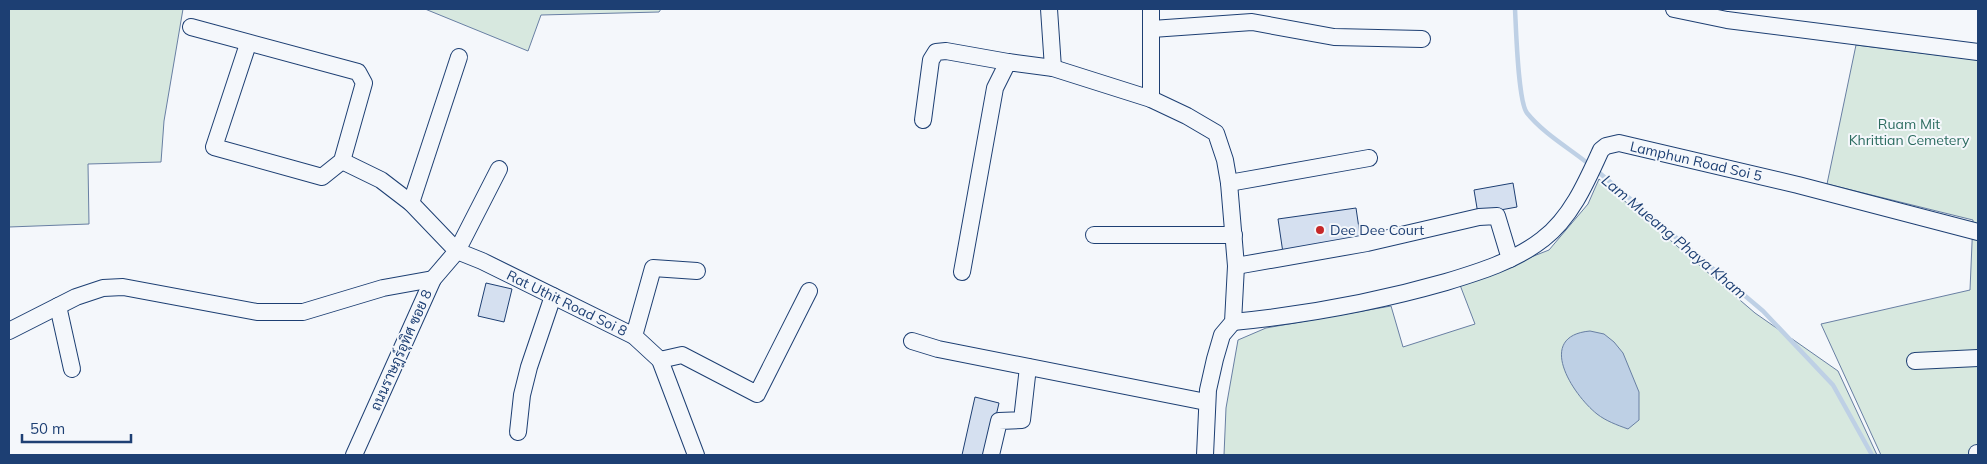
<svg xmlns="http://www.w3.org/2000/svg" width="1987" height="464" font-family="Mulish,Sarabun,sans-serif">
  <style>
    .green { fill: #d7e8df; stroke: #687fa3 }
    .water { fill: #bed0e5; stroke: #687fa3 }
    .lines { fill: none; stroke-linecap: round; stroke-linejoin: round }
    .stream { stroke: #bed0e5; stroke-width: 4.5 }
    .building { fill: #d5e0f0; stroke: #1d3f73 }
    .minor-casing { stroke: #1d3f73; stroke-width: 18 }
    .minor { stroke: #f4f7fb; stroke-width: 16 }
    .poi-dot { fill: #c62828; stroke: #f4f7fb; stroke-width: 2 }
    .labels { text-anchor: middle; stroke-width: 4; stroke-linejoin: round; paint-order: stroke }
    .park-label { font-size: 14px; fill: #2c6c60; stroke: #f4f7fb }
    .street-label { font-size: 14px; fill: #1d3f73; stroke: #f4f7fb }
    .poi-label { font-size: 14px; fill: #1d3f73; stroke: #f4f7fb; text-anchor: start }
    .water-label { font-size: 15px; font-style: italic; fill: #1d3f73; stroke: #f4f7fb }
  </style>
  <rect width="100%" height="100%" fill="#f4f7fb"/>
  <!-- green -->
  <g class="green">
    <polygon points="9,9 183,9 164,121 161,162 88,164 89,224 9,227"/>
    <polygon points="425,9 661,9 659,12 541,15 528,51"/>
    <polygon points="1856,45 1978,60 1978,455 1881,455 1821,324 1970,290 1973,220 1827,184"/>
    <polygon points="1599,179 1755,313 1838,371 1877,455 1224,455 1226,408 1238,340 1266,328 1391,306 1403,347 1475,324 1460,285 1549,250 1588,204"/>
  </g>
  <!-- water -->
  <path class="water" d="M 1590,331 L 1604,334 L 1614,342 L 1623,353 L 1639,392 L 1639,420 L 1628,429 C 1617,425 1606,421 1597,414 C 1572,394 1535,336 1590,331 Z"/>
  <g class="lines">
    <!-- stream -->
    <g class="stream">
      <path d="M 1515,9 C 1516,27 1518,102 1527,113 C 1544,134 1569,148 1590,165"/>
      <polyline points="1596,170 1763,311 1833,385 1872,455"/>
    </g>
  </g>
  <!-- building -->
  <g class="building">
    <polygon points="1513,183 1517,207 1478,214 1474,190"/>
    <polygon points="1356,208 1361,242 1283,253 1278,219"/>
    <polygon points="486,283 512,289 504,322 478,316"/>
    <polygon points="975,397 999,403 987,455 962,455"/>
  </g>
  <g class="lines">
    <defs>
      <g id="minor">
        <polyline points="1049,9 1053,68"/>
        <polyline points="1151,9 1151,99"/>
        <polyline points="1674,9 1727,20 1978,52"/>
        <polyline points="191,27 358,72 364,83 342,161 322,177 214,147 248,44"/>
        <polyline points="1152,29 1252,22 1334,37 1422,39"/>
        <polyline points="923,120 931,60 936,52 946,51 1008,62"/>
        <polyline points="342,161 381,180 411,203 457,251 482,261 634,336 660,360 696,455"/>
        <polyline points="1229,183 1369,158"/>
        <polyline points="411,203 459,57"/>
        <polyline points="1094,235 1234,235"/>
        <polyline points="1236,266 1367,243 1479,217 1497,216 1510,259"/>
        <polyline points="962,272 995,88 1008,62 1053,68 1151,99 1187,116 1216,133 1225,160 1229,183 1236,266 1233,322 1222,335 1215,359 1208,390 1205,455"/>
        <polyline points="58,306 72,369"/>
        <path d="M 1233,322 C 1305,315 1376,302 1446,282 C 1479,272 1515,261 1543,239 C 1571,218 1587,181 1601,150 L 1606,146 L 1619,143 L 1798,185 L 1978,232"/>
        <polyline points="9,331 76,297 103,288 123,287 257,312 303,312 383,288 433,279"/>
        <polyline points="634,336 653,268 697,271"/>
        <polyline points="912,341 938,349 1206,402"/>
        <polyline points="660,360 682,355 757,394 809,291"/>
        <polyline points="1915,361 1978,358"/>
        <polyline points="518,432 522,395 529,367 553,296"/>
        <polyline points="1977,453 1978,453"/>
        <polyline points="354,455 433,279 457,251 499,169"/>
        <polyline points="991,455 999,421 1022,420 1028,367"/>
      </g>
    </defs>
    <!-- minor casing -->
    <use href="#minor" class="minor-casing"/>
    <!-- minor -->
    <use href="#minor" class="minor"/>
  </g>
  <!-- markers -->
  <circle class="poi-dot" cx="1320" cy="230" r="5"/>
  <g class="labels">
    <!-- park labels -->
    <g class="park-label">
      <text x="1909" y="129">Ruam Mit<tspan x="1909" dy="16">Khrittian Cemetery</tspan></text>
    </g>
    <!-- street labels -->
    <g class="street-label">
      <text transform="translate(1696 161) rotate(13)" y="5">Lamphun Road Soi 5</text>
      <text transform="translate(567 303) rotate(26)" y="5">Rat Uthit Road Soi 8</text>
      <text transform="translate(401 350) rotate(-66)" y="5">ถนนราษฎร์อุทิศ ซอย 8</text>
    </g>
    <!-- poi labels -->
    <g class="poi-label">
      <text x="1330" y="235">Dee Dee Court</text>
    </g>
    <!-- water labels -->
    <g class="water-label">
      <text transform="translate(1674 237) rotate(40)" y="5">Lam Mueang Phaya Kham</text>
    </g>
  </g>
  <!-- border -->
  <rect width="1987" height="464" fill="none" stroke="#1d3f73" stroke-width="20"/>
  <!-- scale -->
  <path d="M22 434v8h109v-8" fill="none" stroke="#1d3f73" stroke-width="2.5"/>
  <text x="30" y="434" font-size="15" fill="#1d3f73" stroke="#f4f7fb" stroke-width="4" paint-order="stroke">50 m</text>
</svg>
